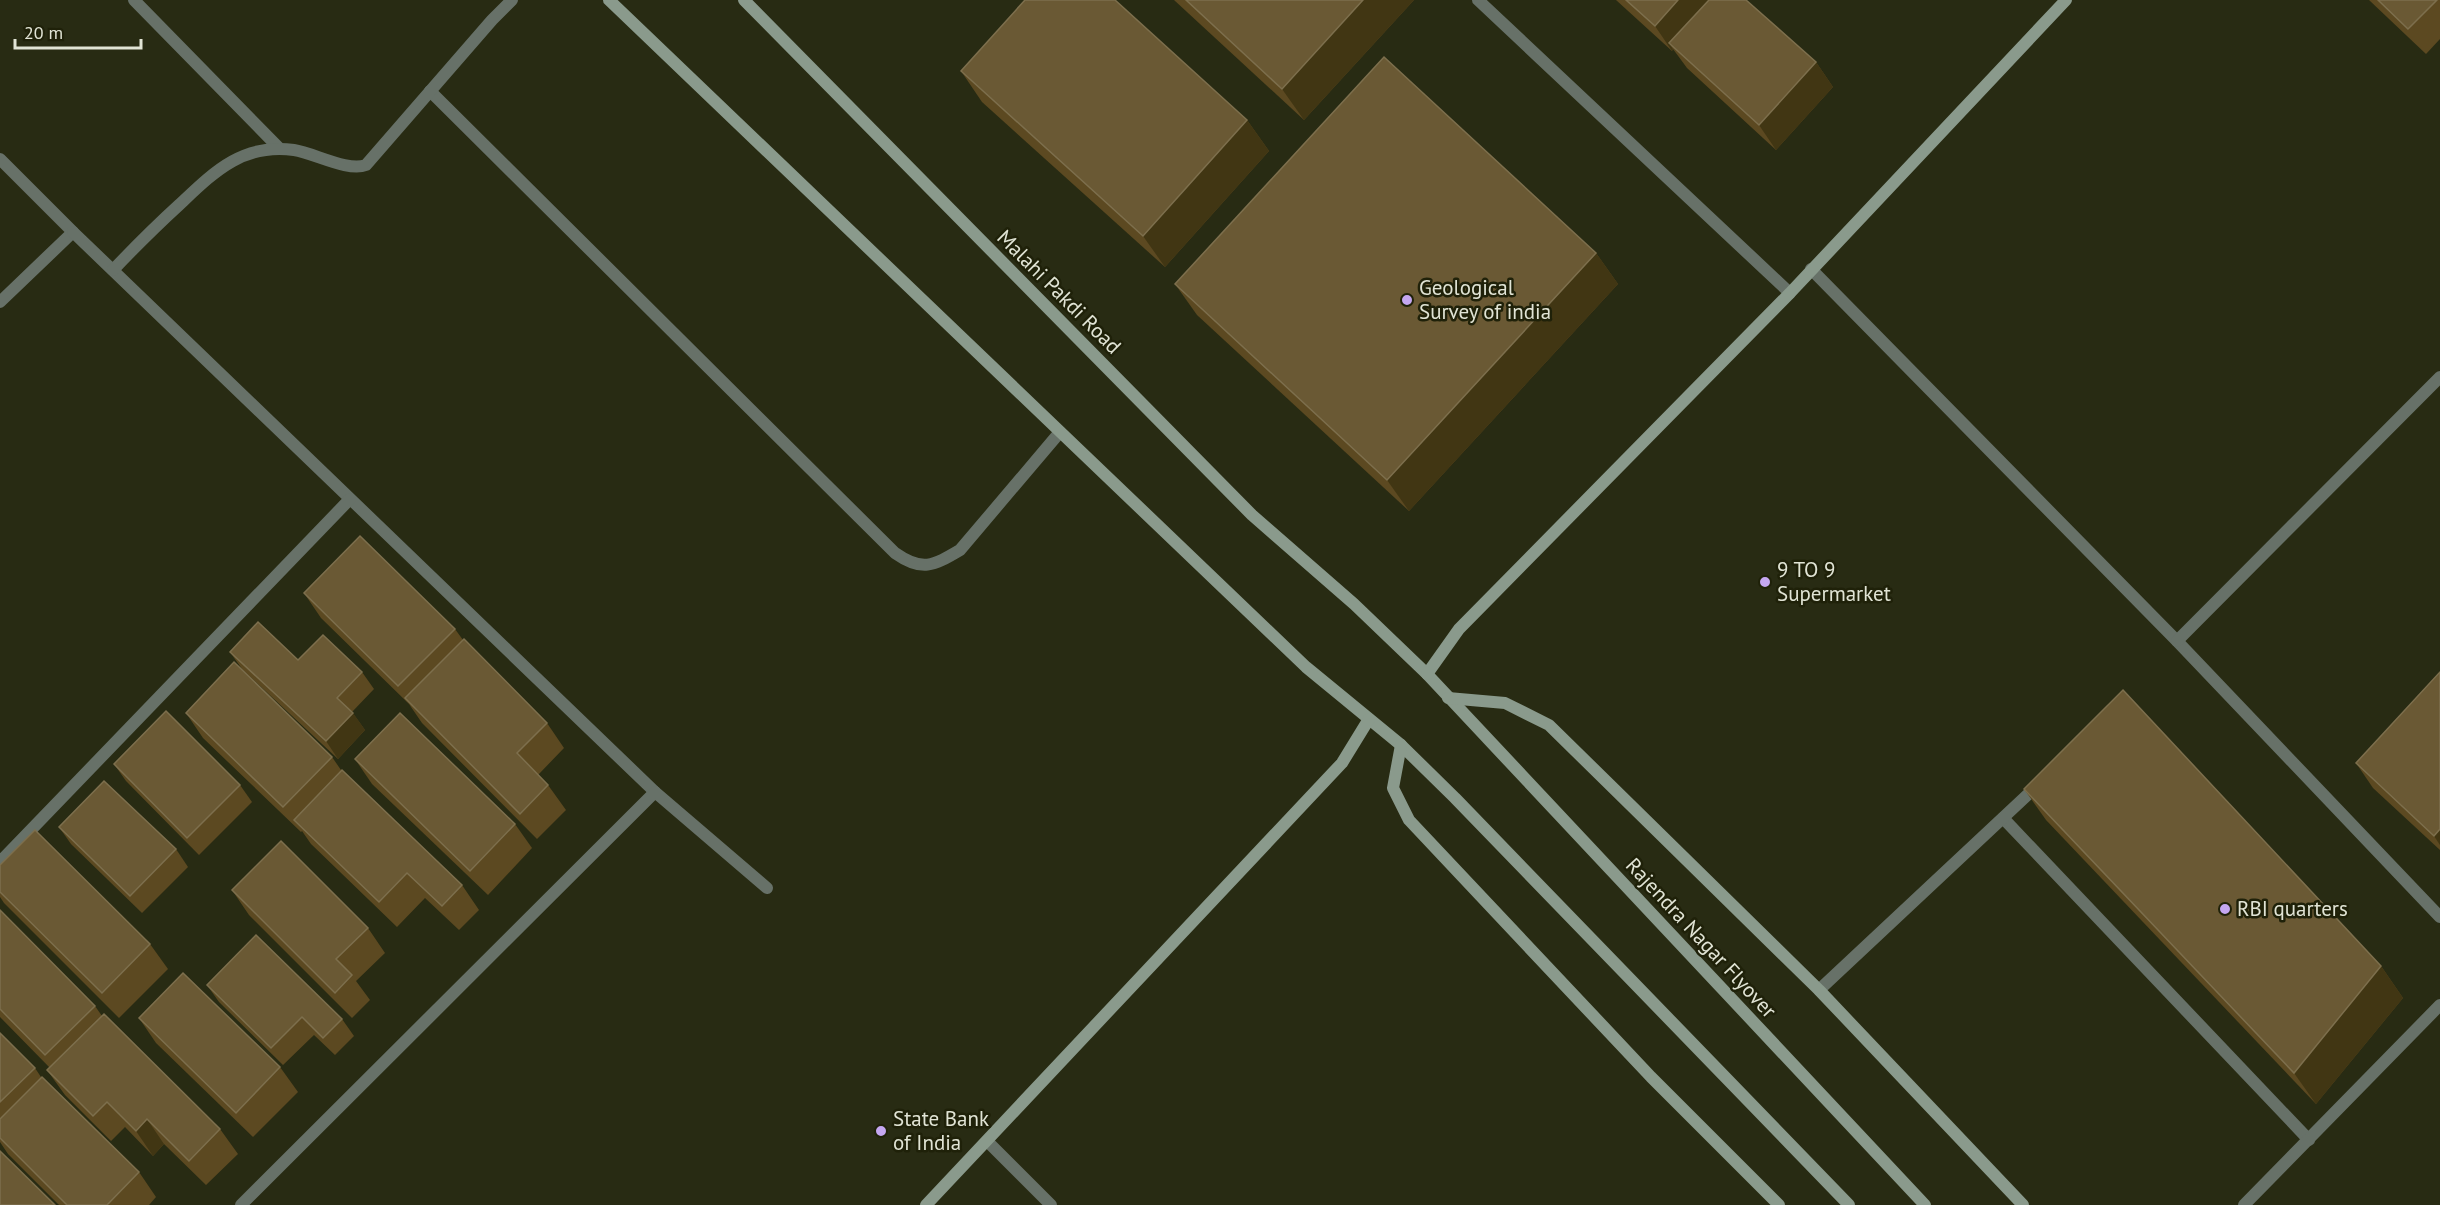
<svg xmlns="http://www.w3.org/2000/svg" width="2440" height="1205" font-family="'PT Sans',sans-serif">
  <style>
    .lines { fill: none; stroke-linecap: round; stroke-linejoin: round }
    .street { stroke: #677168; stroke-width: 12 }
    .secondary { stroke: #8a9a8c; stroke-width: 12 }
    .wall { fill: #5c4921 }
    .shaded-wall { fill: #413613 }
    .building { fill: #6a5934; stroke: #7d6f4d; stroke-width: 1.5 }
    .poi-dot { fill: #c5a7f1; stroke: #1f2109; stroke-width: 2 }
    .labels { text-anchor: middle; stroke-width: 5; stroke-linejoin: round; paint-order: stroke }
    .poi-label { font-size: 21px; fill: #e1e4d5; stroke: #1f2109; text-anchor: start }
    .street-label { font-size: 21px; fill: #e1e4d5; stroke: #1f2109 }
  </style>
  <rect width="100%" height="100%" fill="#282b13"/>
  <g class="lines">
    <!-- street -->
    <g class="street">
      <polyline points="134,0 279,148"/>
      <polyline points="1478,0 1790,293"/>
      <path d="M 430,91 L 895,553 C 922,572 933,566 960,550 L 1060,432"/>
      <polyline points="0,159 73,232 0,302"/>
      <polyline points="73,232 655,792"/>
      <polyline points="1811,269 2177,641 2440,917"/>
      <path d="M 113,270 C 134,248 156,226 179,205 C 214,172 242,143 294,150 C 314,153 348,172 366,165 L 492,20 L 512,0"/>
      <polyline points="2177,641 2440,377"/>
      <polyline points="2003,818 2309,1140"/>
      <polyline points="0,862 350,499"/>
      <polyline points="1819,990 2039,784"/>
      <polyline points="987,1141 1051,1205"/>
      <polyline points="241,1205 655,792 767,888"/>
      <polyline points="2244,1205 2440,1005"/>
    </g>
    <!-- secondary -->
    <g class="secondary">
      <polyline points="609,0 1306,667 1401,745 1455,798 1849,1205"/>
      <polyline points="744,0 1252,515 1354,604 1427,674 1925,1205"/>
      <polyline points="1427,674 1459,629 1790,293 2066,0"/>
      <polyline points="1448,698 1505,703 1549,725 1819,990 2023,1205"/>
      <polyline points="1401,745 1393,788 1409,820 1651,1077 1779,1205"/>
      <polyline points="926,1205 1342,763 1369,719"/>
    </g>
  </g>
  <!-- wall -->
  <g class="wall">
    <polygon points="1174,0 1414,0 1304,120"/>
    <polygon points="1616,0 1746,0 1816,62 1833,87 1776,150 1687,68 1673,49 1672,51"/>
    <polygon points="2369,0 2440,0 2440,39 2426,54"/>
    <polygon points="961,71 1247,120 1269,151 1165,267 982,102"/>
    <polygon points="1596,253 1618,284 1409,511 1197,315 1175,284"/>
    <polygon points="304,593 455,629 463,640 547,723 564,748 538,775 548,785 566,810 537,839 422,723 409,704 321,618"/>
    <polygon points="230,652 298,660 362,672 374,689 352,712 365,730 338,759 242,669"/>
    <polygon points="2440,672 2440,850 2373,788 2356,763"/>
    <polygon points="186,713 332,757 341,770 462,885 479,910 459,930 425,898 397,927 311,844 302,831 301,832 203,738"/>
    <polygon points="355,759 515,824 532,848 488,895 372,784"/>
    <polygon points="114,764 240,785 252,802 199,855 126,781"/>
    <polygon points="2024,789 2381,966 2403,998 2316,1104 2046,820"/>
    <polygon points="59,827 176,849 188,867 142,913 71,844"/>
    <polygon points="0,865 150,944 168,969 119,1018 4,903 0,897"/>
    <polygon points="232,890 368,928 385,953 356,981 370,1000 352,1018 249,915"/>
    <polygon points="0,910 95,1006 102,1016 220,1129 238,1154 206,1185 164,1144 153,1156 125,1127 111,1141 65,1095 47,1070 50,1068 0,1017"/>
    <polygon points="207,985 342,1019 354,1036 335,1055 314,1035 283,1065 219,1002"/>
    <polygon points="139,1018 280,1067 298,1092 253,1137 156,1043"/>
    <polygon points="0,1033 35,1068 41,1077 139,1172 156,1197 149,1205 59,1205 8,1154 0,1142"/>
  </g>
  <!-- shaded-wall -->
  <g class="shaded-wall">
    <polygon points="1363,0 1414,0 1304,120 1282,89"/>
    <polygon points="1678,0 1718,0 1669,43 1673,49 1672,51 1655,26"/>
    <polygon points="1816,62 1833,87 1776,150 1759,125"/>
    <polygon points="1247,120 1269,151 1165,267 1143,236"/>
    <polygon points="1596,253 1618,284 1409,511 1387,480"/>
    <polygon points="353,713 365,730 338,759 326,741"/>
    <polygon points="2440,829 2440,845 2434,836"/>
    <polygon points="2381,966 2403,998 2316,1104 2294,1073"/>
    <polygon points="147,1119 164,1144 153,1156 136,1131"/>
  </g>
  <!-- building -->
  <g class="building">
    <polygon points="1025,0 1115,0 1247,120 1143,236 961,71"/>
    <polygon points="1186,0 1363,0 1282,89"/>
    <polygon points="1626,0 1678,0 1655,26"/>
    <polygon points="1709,0 1746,0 1816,62 1759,125 1669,43"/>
    <polygon points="2378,0 2437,0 2408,29"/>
    <polygon points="1384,57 1596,253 1387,480 1175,284"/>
    <polygon points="360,536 455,629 398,686 304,593"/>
    <polygon points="258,622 298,660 323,635 362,672 337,698 353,713 326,741 230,652"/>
    <polygon points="464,639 547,723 517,753 548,785 520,814 405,698"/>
    <polygon points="234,662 332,757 283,807 186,713"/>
    <polygon points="2440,672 2440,829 2434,836 2356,763"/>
    <polygon points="2123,690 2381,966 2294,1073 2024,789"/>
    <polygon points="166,711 240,785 187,838 114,764"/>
    <polygon points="400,713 515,824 470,871 355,759"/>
    <polygon points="342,770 462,885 442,906 407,873 379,902 294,820"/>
    <polygon points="104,781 176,849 130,896 59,827"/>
    <polygon points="35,830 150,944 102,993 0,892 0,865"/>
    <polygon points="281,841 368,928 336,959 352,975 335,993 232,890"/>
    <polygon points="0,910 95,1006 45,1055 0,1009"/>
    <polygon points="256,935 342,1019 323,1038 302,1017 271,1048 207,985"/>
    <polygon points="183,973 280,1067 236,1113 139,1018"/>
    <polygon points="104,1014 220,1129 189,1161 147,1119 136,1131 107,1102 93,1116 47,1070"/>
    <polygon points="0,1033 35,1068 0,1102"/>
    <polygon points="42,1077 139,1172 107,1205 67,1205 0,1138 0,1119"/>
    <polygon points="0,1151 55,1205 0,1205"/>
  </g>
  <!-- markers -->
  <g class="poi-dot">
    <circle cx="1407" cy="300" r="6"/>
    <circle cx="1765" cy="582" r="6"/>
    <circle cx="2225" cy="909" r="6"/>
    <circle cx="881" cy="1131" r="6"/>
  </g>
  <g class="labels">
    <!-- poi labels -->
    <g class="poi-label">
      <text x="1419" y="295">Geological<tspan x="1419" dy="24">Survey of india</tspan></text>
      <text x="1777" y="577">9 TO 9<tspan x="1777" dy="24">Supermarket</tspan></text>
      <text x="2237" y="916">RBI quarters</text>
      <text x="893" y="1126">State Bank<tspan x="893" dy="24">of India</tspan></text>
    </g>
    <!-- street labels -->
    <g class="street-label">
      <text transform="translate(1059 292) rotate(45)" y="7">Malahi Pakdi Road</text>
      <text transform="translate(1701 938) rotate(47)" y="7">Rajendra Nagar Flyover</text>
    </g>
  </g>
  <!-- scale -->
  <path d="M15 39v9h126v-9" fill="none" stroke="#e1e4d5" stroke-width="3"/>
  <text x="24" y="39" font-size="18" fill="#e1e4d5" stroke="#1f2109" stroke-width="4.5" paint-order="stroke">20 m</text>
</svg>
